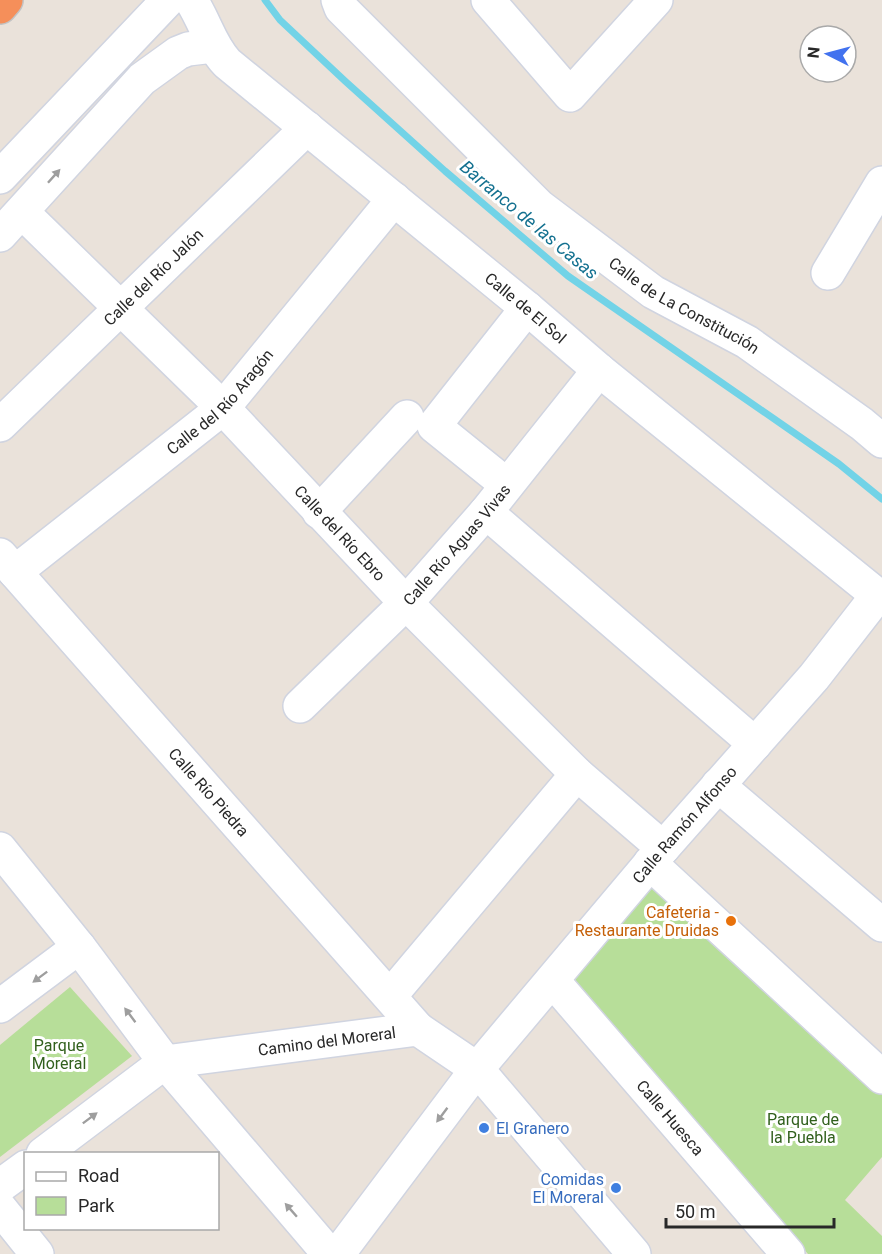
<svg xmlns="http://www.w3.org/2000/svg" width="882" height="1254" font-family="Roboto,sans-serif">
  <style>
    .green { fill: #b7de99 }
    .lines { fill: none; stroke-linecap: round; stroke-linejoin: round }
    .stream { stroke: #72d3e7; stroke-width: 7 }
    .minor-casing { stroke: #d0d4e0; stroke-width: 36 }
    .highway-casing { stroke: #c3c3c3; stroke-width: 36 }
    .minor { stroke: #fff; stroke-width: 33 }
    .highway { stroke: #f58f5a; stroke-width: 33 }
    .oneway { fill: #9e9e9e }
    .food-dot { fill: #e8710a; stroke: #fff; stroke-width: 2 }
    .shop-dot { fill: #3f7fe0; stroke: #fff; stroke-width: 2 }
    .labels { text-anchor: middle; stroke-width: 6; stroke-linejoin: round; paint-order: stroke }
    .street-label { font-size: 16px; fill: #282828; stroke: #fff }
    .food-label { font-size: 16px; fill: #c56008; stroke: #fff; text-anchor: end }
    .park-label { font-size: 16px; fill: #31601d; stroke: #fff }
    .shop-label { font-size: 16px; fill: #366cbe; stroke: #fff; text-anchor: start }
    .water-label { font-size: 18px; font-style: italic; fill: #147190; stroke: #fff }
  </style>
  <rect width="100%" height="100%" fill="#eae2da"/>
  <!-- green -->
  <g class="green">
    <polygon points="653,880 882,1094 882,1157 845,1200 882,1236 882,1254 808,1254 570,980"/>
    <polygon points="70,987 132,1056 0,1157 0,1045"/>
  </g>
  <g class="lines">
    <!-- stream -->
    <polyline class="stream" points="265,0 280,20 345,81 445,171 568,276 839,464 882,499"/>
    <defs>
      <g id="minor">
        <path id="s1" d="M 191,0 C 205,21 210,45 227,63 L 527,308 L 599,370 L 882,599"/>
        <path id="s2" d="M 338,0 L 341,8 L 539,206 L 653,292 L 747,342 L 862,424 L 882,441"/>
        <polyline points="488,0 570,95 656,0"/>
        <polyline points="0,177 168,0"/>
        <path id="s3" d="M 22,212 L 223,408 L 406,603 L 577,774 L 663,848"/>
        <polyline points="0,235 142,79 178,53 188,49 213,46"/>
        <polyline points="828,273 882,183"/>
        <path id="s4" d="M 0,425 L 307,128"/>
        <polyline points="507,485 434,426 527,308"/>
        <polyline points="319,512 407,417"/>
        <polyline points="486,512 755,744"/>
        <path id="s5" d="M 0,555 L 418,1029"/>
        <path id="s6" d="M 15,572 L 223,408 L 394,199"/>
        <path id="s7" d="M 300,706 L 406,603 L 486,512 L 599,370"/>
        <polyline points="718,785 882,925"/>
        <polyline points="0,849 79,947 165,1062 329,1254"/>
        <polyline points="650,863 882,1077"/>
        <path id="s8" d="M 553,981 L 788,1254"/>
        <polyline points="391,995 577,774"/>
        <polyline points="0,1006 79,947"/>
        <path id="s9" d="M 43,1154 L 165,1062 L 418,1029 L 477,1069 L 634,1254"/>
        <polyline points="0,1186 26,1167"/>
        <polyline points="0,1208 37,1254"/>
        <path id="s10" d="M 338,1254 L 477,1069 L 663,848 L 814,677 L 877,596"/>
      </g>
      <polyline id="highway" points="0,7 6,0"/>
    </defs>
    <!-- minor casing -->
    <use href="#minor" class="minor-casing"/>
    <!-- highway casing -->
    <use href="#highway" class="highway-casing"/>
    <!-- minor -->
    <use href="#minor" class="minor"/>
    <!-- highway -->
    <use href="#highway" class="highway"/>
  </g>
  <!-- one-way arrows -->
  <defs><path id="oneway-solid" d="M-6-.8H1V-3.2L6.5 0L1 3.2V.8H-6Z" transform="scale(1.5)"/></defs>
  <g class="oneway">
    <use href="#oneway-solid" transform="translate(54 176) rotate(-48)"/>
    <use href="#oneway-solid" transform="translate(40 977) rotate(143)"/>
    <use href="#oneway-solid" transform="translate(130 1015) rotate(-127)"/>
    <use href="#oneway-solid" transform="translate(442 1115) rotate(127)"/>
    <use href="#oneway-solid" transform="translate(90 1118) rotate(-37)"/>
    <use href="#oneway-solid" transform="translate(291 1210) rotate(-131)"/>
  </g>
  <!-- markers -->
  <circle class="food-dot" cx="731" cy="921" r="6"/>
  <g class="shop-dot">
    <circle cx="484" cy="1128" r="6"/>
    <circle cx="616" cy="1188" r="6"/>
  </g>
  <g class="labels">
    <!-- street labels -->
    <g class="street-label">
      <text dy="6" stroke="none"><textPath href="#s4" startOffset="213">Calle del Río Jalón</textPath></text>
      <text dy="6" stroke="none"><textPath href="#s2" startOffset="465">Calle de La Constitución</textPath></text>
      <text dy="6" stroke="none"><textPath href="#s1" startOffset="459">Calle de El Sol</textPath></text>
      <text dy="6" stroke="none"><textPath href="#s6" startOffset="267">Calle del Río Aragón</textPath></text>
      <text dy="6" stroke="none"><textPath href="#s3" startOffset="452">Calle del Río Ebro</textPath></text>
      <text dy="6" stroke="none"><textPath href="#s7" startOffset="225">Calle Río Aguas Vivas</textPath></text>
      <text dy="6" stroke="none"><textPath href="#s5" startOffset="316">Calle Río Piedra</textPath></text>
      <text dy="6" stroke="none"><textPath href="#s10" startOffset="552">Calle Ramón Alfonso</textPath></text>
      <text dy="6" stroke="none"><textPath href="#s9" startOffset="316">Camino del Moreral</textPath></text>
      <text dy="6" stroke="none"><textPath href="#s8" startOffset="180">Calle Huesca</textPath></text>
    </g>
    <!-- food labels -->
    <g class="food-label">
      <text x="719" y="918">Cafeteria -<tspan x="719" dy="18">Restaurante Druidas</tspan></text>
    </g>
    <!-- park labels -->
    <g class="park-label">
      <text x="59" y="1051">Parque<tspan x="59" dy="18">Moreral</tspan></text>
      <text x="803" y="1125">Parque de<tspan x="803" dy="18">la Puebla</tspan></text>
    </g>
    <!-- shop labels -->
    <g class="shop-label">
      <text x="496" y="1134">El Granero</text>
      <text x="604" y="1185" text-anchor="end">Comidas<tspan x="604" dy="18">El Moreral</tspan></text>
    </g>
    <!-- water labels -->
    <g class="water-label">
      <text transform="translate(529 220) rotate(40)" y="6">Barranco de las Casas</text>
    </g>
  </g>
  <!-- legend -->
  <rect x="24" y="1152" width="195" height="78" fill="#ffffff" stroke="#a9a9a9" stroke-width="1.5"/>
  <rect x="36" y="1172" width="30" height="9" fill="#ffffff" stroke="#a9a9a9" stroke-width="1.5"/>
  <text x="78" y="1182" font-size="18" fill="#282828">Road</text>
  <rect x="36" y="1197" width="30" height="18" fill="#b7de99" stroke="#a9a9a9" stroke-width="1.5"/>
  <text x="78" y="1212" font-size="18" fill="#282828">Park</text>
  <!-- north arrow -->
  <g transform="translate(828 54) rotate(276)"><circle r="28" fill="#ffffff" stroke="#a9a9a9" stroke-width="1.5"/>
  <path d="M0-4.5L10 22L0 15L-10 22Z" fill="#4272ef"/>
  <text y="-9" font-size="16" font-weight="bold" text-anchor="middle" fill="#282828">N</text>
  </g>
  <!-- scale -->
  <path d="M666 1218v9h168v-9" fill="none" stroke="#282828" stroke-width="3"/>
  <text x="675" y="1218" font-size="18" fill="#282828" stroke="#ffffff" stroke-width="4.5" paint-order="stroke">50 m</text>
</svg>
